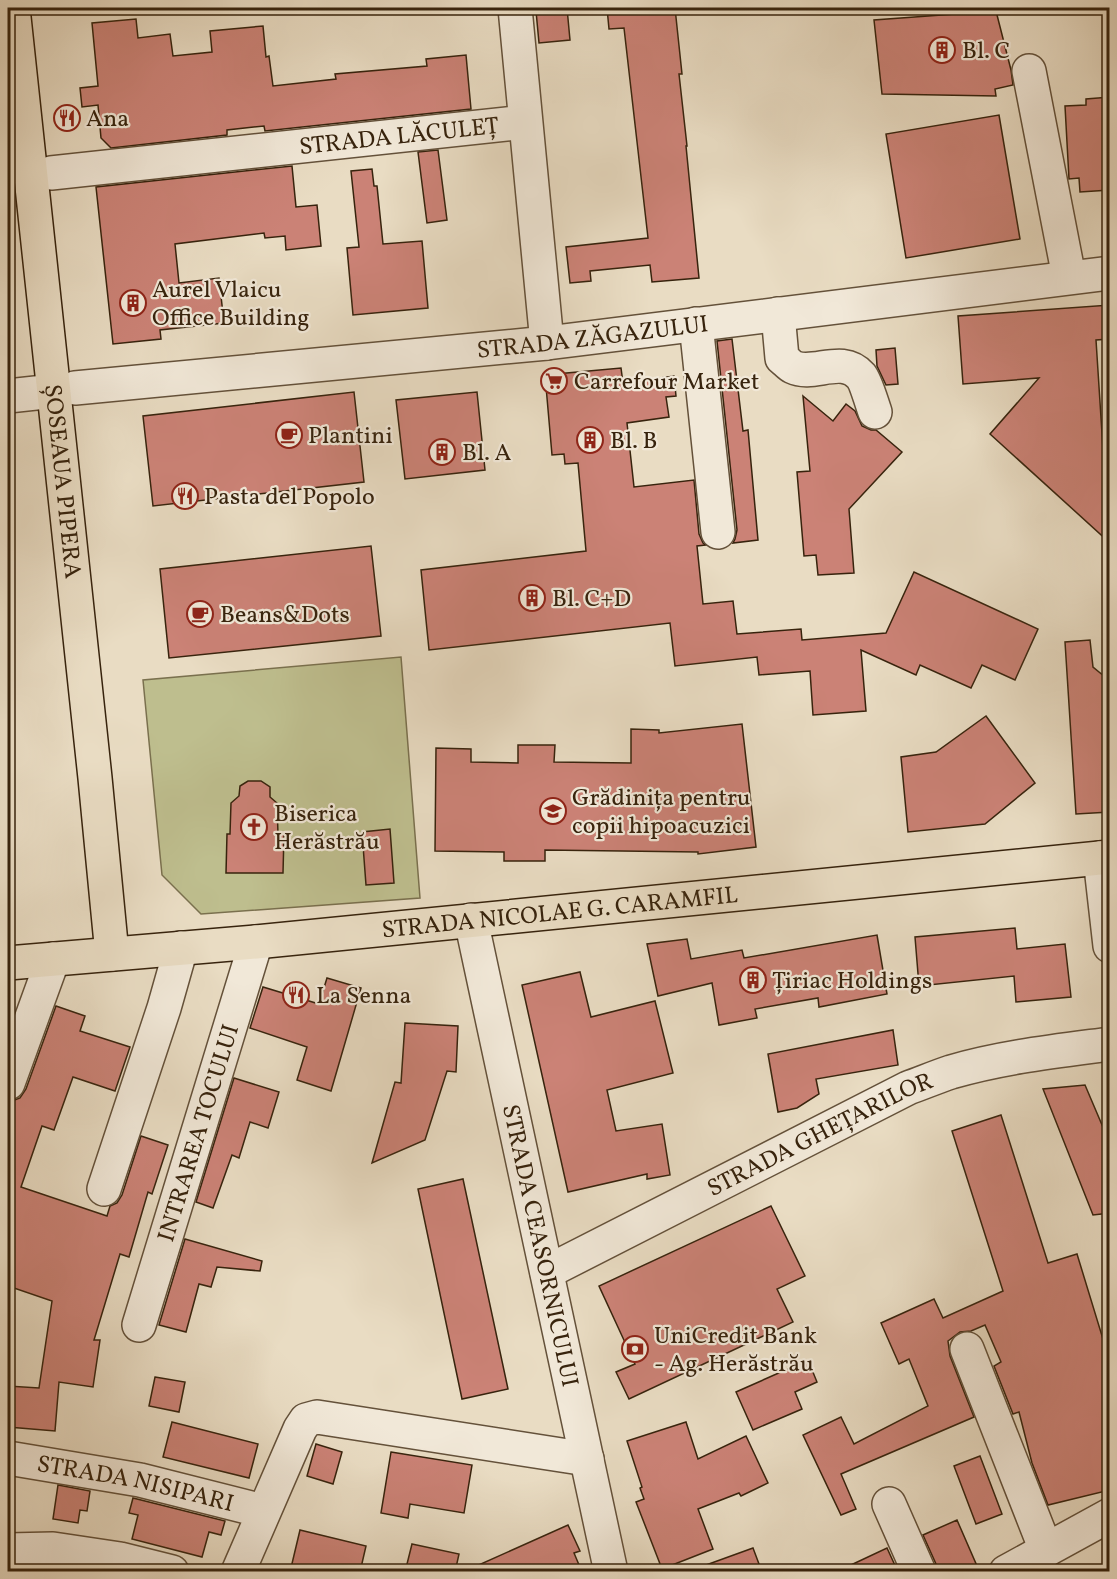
<svg xmlns="http://www.w3.org/2000/svg" width="1117" height="1579" font-family="Vollkorn,serif">
  <style>
    .green { fill: #bebe8e; stroke: #7a704e; stroke-width: 1.5 }
    .building { fill: #cb8276; stroke: #37230d; stroke-width: 1.5 }
    .lines { fill: none; stroke-linecap: round; stroke-linejoin: round }
    .minor-casing { stroke: #64513a; stroke-width: 36 }
    .major-casing { stroke: #37230d; stroke-width: 36 }
    .minor { stroke: #f1e8d8; stroke-width: 33 }
    .major { stroke: #e9dcc3; stroke-width: 33 }
    .labels { text-anchor: middle; stroke-width: 4.5; stroke-linejoin: round; paint-order: stroke }
    .poi-label { font-size: 24px; fill: #37230d; stroke: #f1e8d8; text-anchor: start }
    .street-label { font-size: 24px; fill: #37230d; stroke: #f1e8d8 }
  </style>
  <rect width="100%" height="100%" fill="#e9dcc3"/>
  <filter id="stains"><feTurbulence type="fractalNoise" baseFrequency=".00333" numOctaves="4"/><feColorMatrix values="0 0 0 0 .2 0 0 0 0 .09 0 0 0 0 .02 0 0 0 .5 -.17"/></filter>
  <radialGradient id="worn" r=".72"><stop offset=".6" stop-color="#630" stop-opacity="0"/><stop offset="1" stop-color="#630" stop-opacity=".3"/></radialGradient>
  <!-- green -->
  <polygon class="green" points="401,657 420,898 201,914 162,875 143,680"/>
  <!-- building -->
  <g class="building">
    <polygon points="567,8 570,40 539,43 536,11"/>
    <polygon points="607,8 675,8 682,74 679,74 687,146 686,146 699,278 652,282 650,265 590,271 591,281 570,283 566,247 648,238 624,28 609,29"/>
    <polygon points="996,11 1011,70 1013,85 995,89 996,96 882,94 874,20"/>
    <polygon points="136,19 138,38 170,34 173,56 212,52 210,31 263,26 266,57 269,56 273,86 336,79 335,74 427,66 426,59 466,55 471,109 265,131 264,126 227,130 227,135 111,148 101,138 98,105 82,107 80,88 98,86 92,23"/>
    <polygon points="1110,97 1110,190 1080,192 1079,178 1069,179 1065,106 1086,105 1086,99"/>
    <polygon points="999,115 1020,239 906,258 886,134"/>
    <polygon points="438,150 447,220 427,223 418,152"/>
    <polygon points="292,166 296,207 317,205 321,246 286,250 285,236 265,238 264,233 175,244 179,283 219,278 224,323 160,330 161,339 113,344 96,187"/>
    <polygon points="372,169 374,186 377,186 383,244 422,241 428,308 353,315 347,248 359,247 351,171"/>
    <polygon points="1110,305 1110,339 1096,340 1103,449 1110,455 1110,543 990,434 1039,378 963,384 958,316"/>
    <polygon points="732,339 743,431 748,430 758,540 733,543 735,539 737,530 717,341"/>
    <polygon points="895,348 898,384 886,385 877,366 876,350"/>
    <polygon points="621,368 623,383 674,376 676,396 666,397 669,417 627,423 634,487 694,480 699,534 703,543 706,545 697,546 703,604 733,601 737,634 801,629 802,640 886,633 914,572 1038,629 1015,680 982,665 971,688 920,665 916,675 861,650 866,711 813,715 810,671 759,675 757,657 675,666 670,623 429,650 421,570 586,551 578,463 565,464 564,454 552,455 545,375"/>
    <polygon points="354,392 364,482 153,506 143,416"/>
    <polygon points="477,392 485,470 405,479 396,400"/>
    <polygon points="803,396 833,421 846,404 855,411 862,426 871,430 876,430 902,452 849,509 854,573 818,575 816,555 804,556 797,472 810,471"/>
    <polygon points="371,546 381,636 169,658 160,569"/>
    <polygon points="1090,640 1093,667 1110,681 1110,812 1076,814 1065,642"/>
    <polygon points="986,716 1035,783 985,824 908,832 901,757 936,752"/>
    <polygon points="742,724 756,847 698,854 698,852 545,850 545,861 504,861 504,852 435,851 436,748 471,749 471,762 518,763 518,745 555,745 554,762 631,763 631,729 659,730 659,733"/>
    <polygon points="248,781 261,781 270,787 270,797 277,803 278,834 284,834 283,873 226,873 227,834 230,834 231,803 239,796 240,786"/>
    <polygon points="390,829 394,883 366,885 362,832"/>
    <polygon points="1015,928 1017,949 1065,944 1071,997 1016,1002 1014,976 919,986 915,937"/>
    <polygon points="877,935 887,994 819,1007 818,998 755,1009 757,1018 719,1025 712,983 658,996 647,944 687,939 691,959 742,950 744,958"/>
    <polygon points="580,972 591,1017 655,1001 673,1073 607,1090 616,1131 662,1124 670,1175 647,1179 647,1174 568,1192 522,985"/>
    <polygon points="327,978 361,988 331,1091 297,1080 307,1047 250,1028 263,987 319,1004"/>
    <polygon points="56,1006 85,1016 80,1031 130,1047 115,1091 73,1077 54,1130 42,1126 21,1187 107,1216 110,1206 117,1203 122,1195 141,1136 168,1145 152,1194 148,1192 129,1257 120,1254 94,1340 100,1340 93,1387 59,1382 55,1431 8,1427 8,1386 39,1388 52,1301 8,1286 8,1101 12,1101 20,1098 26,1089"/>
    <polygon points="405,1023 458,1026 456,1072 447,1071 425,1140 372,1163 395,1082 401,1083"/>
    <polygon points="893,1030 898,1065 816,1079 819,1094 797,1108 778,1112 768,1054"/>
    <polygon points="234,1078 279,1092 268,1128 250,1122 239,1158 232,1155 213,1208 196,1202"/>
    <polygon points="1085,1085 1105,1132 1110,1169 1110,1213 1093,1215 1043,1089"/>
    <polygon points="1001,1115 1048,1263 1077,1254 1110,1362 1110,1490 1048,1505 1032,1463 1019,1412 1013,1414 994,1366 1001,1362 985,1325 971,1331 960,1332 948,1341 950,1356 974,1417 841,1474 856,1509 841,1515 803,1435 841,1417 854,1444 928,1406 909,1359 899,1364 881,1323 934,1299 943,1318 1003,1291 952,1131"/>
    <polygon points="463,1179 508,1389 462,1399 418,1189"/>
    <polygon points="771,1206 805,1276 777,1289 793,1322 629,1399 616,1372 635,1364 599,1286"/>
    <polygon points="185,1239 262,1261 260,1271 217,1267 211,1287 199,1284 186,1332 159,1325"/>
    <polygon points="808,1360 817,1382 795,1392 802,1409 753,1430 736,1392"/>
    <polygon points="155,1377 185,1382 179,1412 149,1406"/>
    <polygon points="172,1422 258,1444 249,1478 163,1457"/>
    <polygon points="686,1422 698,1459 746,1436 768,1483 741,1496 739,1493 698,1509 713,1549 662,1569 636,1502 644,1499 640,1488 642,1487 627,1441"/>
    <polygon points="316,1444 342,1452 333,1484 307,1476"/>
    <polygon points="391,1452 472,1465 464,1513 410,1504 408,1518 381,1513"/>
    <polygon points="980,1456 1002,1514 976,1524 954,1466"/>
    <polygon points="58,1485 90,1491 87,1511 80,1510 78,1523 53,1519"/>
    <polygon points="133,1498 225,1521 221,1535 209,1532 202,1557 132,1539 138,1515 129,1513"/>
    <polygon points="957,1520 977,1566 965,1572 937,1572 936,1564 923,1535"/>
    <polygon points="568,1525 580,1551 574,1553 582,1572 463,1572"/>
    <polygon points="300,1530 366,1546 360,1572 290,1572"/>
    <polygon points="412,1544 459,1554 455,1572 405,1572"/>
    <polygon points="753,1548 762,1572 696,1572 695,1569"/>
    <polygon points="887,1548 898,1572 836,1572"/>
  </g>
  <g class="lines">
    <defs>
      <g id="minor">
        <polyline points="515,8 547,343"/>
        <polyline points="1029,71 1069,277"/>
        <path id="s1" d="M 51,173 L 525,122"/>
        <path d="M 778,314 L 782,358 C 786,361 789,365 793,367 C 814,377 842,354 861,376 C 866,382 872,404 875,412"/>
        <polyline points="696,324 718,532"/>
        <path id="s2" d="M 75,388 L 547,343 L 1110,273"/>
        <polyline points="8,396 54,391"/>
        <polyline points="1100,858 1110,946"/>
        <path id="s3" d="M 471,920 L 611,1572"/>
        <polyline points="8,1083 53,959"/>
        <polyline points="104,1189 164,1008 181,948"/>
        <path id="s4" d="M 547,1272 L 908,1088 C 922,1083 936,1077 951,1072 C 1002,1057 1057,1051 1110,1044"/>
        <path id="s5" d="M 139,1325 L 256,942"/>
        <polyline points="967,1349 1046,1550"/>
        <path id="s6" d="M 8,1458 L 140,1480 L 263,1511"/>
        <polyline points="889,1504 919,1572"/>
        <polyline points="8,1550 53,1549 120,1559 172,1572"/>
        <polyline points="238,1572 300,1429 306,1420 317,1417 587,1459"/>
        <polyline points="1006,1572 1110,1515"/>
      </g>
      <g id="major">
        <path id="s7" d="M 13,8 L 95,778 L 112,954"/>
        <path id="s8" d="M 8,963 L 256,942 L 1110,857"/>
      </g>
    </defs>
    <!-- minor casing -->
    <use href="#minor" class="minor-casing"/>
    <!-- major casing -->
    <use href="#major" class="major-casing"/>
    <!-- minor -->
    <use href="#minor" class="minor"/>
    <!-- major -->
    <use href="#major" class="major"/>
  </g>
  <!-- icons -->
  <defs>
    <symbol id="building-ring" viewBox="-11 -11 22 22"><circle r="9.5" fill="#f1e8d8" stroke="#8f2418" stroke-width="1.5"/><path d="M-4-6H4V6H1V3H-1V6H-4ZM-2.5-4.3h1.7v1.8h-1.7ZM.8-4.3h1.7v1.8H.8ZM-2.5-1h1.7V.8h-1.7ZM.8-1h1.7V.8H.8Z" fill="#8f2418"/></symbol>
    <symbol id="restaurant-ring" viewBox="-11 -11 22 22"><circle r="9.5" fill="#f1e8d8" stroke="#8f2418" stroke-width="1.5"/><path d="M-5-6h1v4h1v-4h1v4h1v-4h1v5L-1.5 .5V6h-2V.5L-5-1ZM5-6V6H3V1.5H1.5Q1.5-4 5-6Z" fill="#8f2418"/></symbol>
    <symbol id="supermarket-ring" viewBox="-11 -11 22 22"><circle r="9.5" fill="#f1e8d8" stroke="#8f2418" stroke-width="1.5"/><path d="M-6-5.5h2.5l.6 2H6L4.5 2H-2.5L-4.4-4H-6ZM-1.5 3.2a1.3 1.3 0 1 0 .1 0ZM3 3.2a1.3 1.3 0 1 0 .1 0Z" fill="#8f2418"/></symbol>
    <symbol id="cafe-ring" viewBox="-11 -11 22 22"><circle r="9.5" fill="#f1e8d8" stroke="#8f2418" stroke-width="1.5"/><path d="M-5.5-4.5H6V0H3Q3 3.5 0 3.5H-2.5Q-5.5 3.5-5.5 0ZM3-3.2v2h1.7v-2ZM-6 4.5H4V6H-6Z" fill="#8f2418"/></symbol>
    <symbol id="school-ring" viewBox="-11 -11 22 22"><circle r="9.5" fill="#f1e8d8" stroke="#8f2418" stroke-width="1.5"/><path d="M0-5L7-2L0 1L-7-2ZM-4 1L0 2.5L4 1V4Q0 6-4 4Z" fill="#8f2418"/></symbol>
    <symbol id="church-ring" viewBox="-11 -11 22 22"><circle r="9.5" fill="#f1e8d8" stroke="#8f2418" stroke-width="1.5"/><path d="M-1.2-6h2.4v3.5h3.3v2.4h-3.3V6h-2.4V-.1h-3.3v-2.4h3.3Z" fill="#8f2418"/></symbol>
    <symbol id="bank-ring" viewBox="-11 -11 22 22"><circle r="9.5" fill="#f1e8d8" stroke="#8f2418" stroke-width="1.5"/><path d="M-6-4H6V4H-6ZM0-2.3a2.3 2.3 0 1 0 0 4.6a2.3 2.3 0 1 0 0-4.6Z" fill="#8f2418"/></symbol>
  </defs>
  <g fill-rule="evenodd">
    <use href="#building-ring" x="927" y="35" width="30" height="30"/>
    <use href="#restaurant-ring" x="52" y="103" width="30" height="30"/>
    <use href="#building-ring" x="118" y="288" width="30" height="30"/>
    <use href="#supermarket-ring" x="539" y="366" width="30" height="30"/>
    <use href="#cafe-ring" x="274" y="420" width="30" height="30"/>
    <use href="#building-ring" x="575" y="425" width="30" height="30"/>
    <use href="#building-ring" x="427" y="437" width="30" height="30"/>
    <use href="#restaurant-ring" x="170" y="481" width="30" height="30"/>
    <use href="#building-ring" x="517" y="583" width="30" height="30"/>
    <use href="#cafe-ring" x="185" y="599" width="30" height="30"/>
    <use href="#school-ring" x="538" y="796" width="30" height="30"/>
    <use href="#church-ring" x="239" y="812" width="30" height="30"/>
    <use href="#building-ring" x="738" y="965" width="30" height="30"/>
    <use href="#restaurant-ring" x="281" y="980" width="30" height="30"/>
    <use href="#bank-ring" x="620" y="1334" width="30" height="30"/>
  </g>
  <g class="labels">
    <!-- poi labels -->
    <g class="poi-label">
      <text x="962" y="58">Bl. C</text>
      <text x="86" y="126">Ana</text>
      <text x="152" y="297">Aurel Vlaicu<tspan x="152" dy="28">Office Building</tspan></text>
      <text x="574" y="389">Carrefour Market</text>
      <text x="308" y="443">Plantini</text>
      <text x="610" y="448">Bl. B</text>
      <text x="462" y="460">Bl. A</text>
      <text x="204" y="504">Pasta del Popolo</text>
      <text x="552" y="606">Bl. C+D</text>
      <text x="220" y="622">Beans&amp;Dots</text>
      <text x="572" y="805">Grădinița pentru<tspan x="572" dy="28">copii hipoacuzici</tspan></text>
      <text x="274" y="821">Biserica<tspan x="274" dy="28">Herăstrău</tspan></text>
      <text x="772" y="988">Țiriac Holdings</text>
      <text x="316" y="1003">La Senna</text>
      <text x="654" y="1343">UniCredit Bank<tspan x="654" dy="28">- Ag. Herăstrău</tspan></text>
    </g>
    <!-- street labels -->
    <g class="street-label">
      <text dy="8" stroke="none"><textPath href="#s1" startOffset="350">STRADA LĂCULEȚ</textPath></text>
      <text dy="8" stroke="none"><textPath href="#s2" startOffset="520">STRADA ZĂGAZULUI</textPath></text>
      <text dy="8" stroke="none"><textPath href="#s7" startOffset="476">ȘOSEAUA PIPERA</textPath></text>
      <text dy="8" stroke="none"><textPath href="#s8" startOffset="554">STRADA NICOLAE G. CARAMFIL</textPath></text>
      <text dy="8" stroke="none"><textPath href="#s5" startOffset="201">INTRAREA TOCULUI</textPath></text>
      <text dy="8" stroke="none"><textPath href="#s4" startOffset="306">STRADA GHEȚARILOR</textPath></text>
      <text dy="8" stroke="none"><textPath href="#s3" startOffset="333">STRADA CEASORNICULUI</textPath></text>
      <text dy="8" stroke="none"><textPath href="#s6" startOffset="130">STRADA NISIPARI</textPath></text>
    </g>
  </g>
  <!-- margin -->
  <rect width="1117" height="1579" fill="none" stroke="#e9dcc3" stroke-width="30"/>
  <rect x="9" y="9" width="1099" height="1561" fill="none" stroke="#37230d" stroke-width="3"/>
  <rect x="15" y="15" width="1087" height="1549" fill="none" stroke="#37230d" stroke-width="1.5"/>
  <rect width="100%" height="100%" filter="url(#stains)"/>
  <rect width="100%" height="100%" fill="url(#worn)"/>
</svg>
